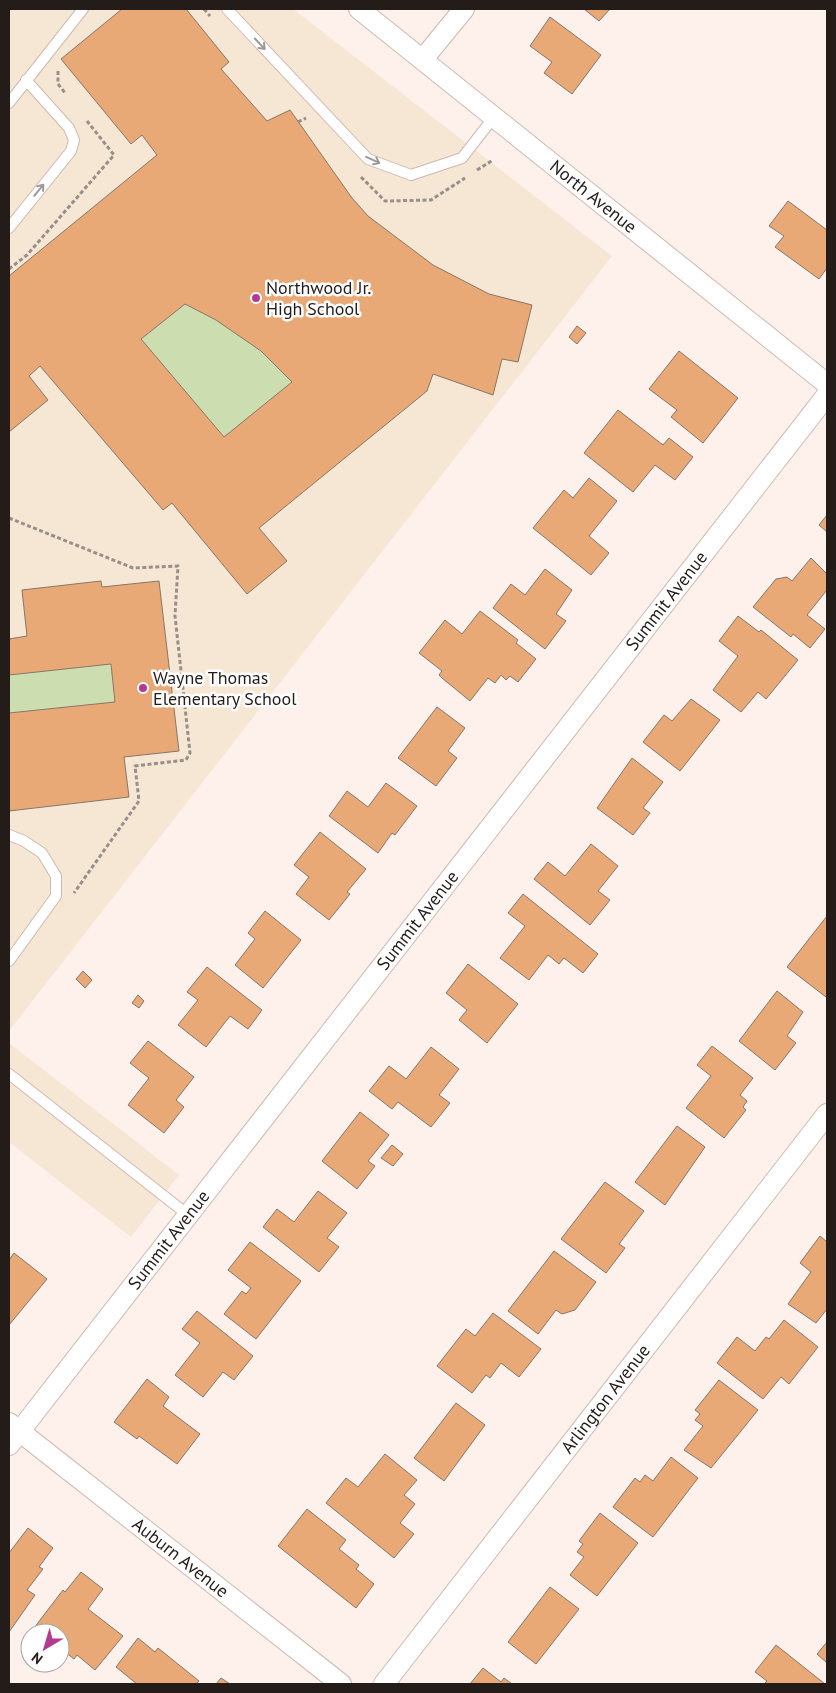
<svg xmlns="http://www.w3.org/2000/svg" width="836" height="1693" font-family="'PT Sans',sans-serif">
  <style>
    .education { fill: #f6e7d4 }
    .green { fill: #ccddb0 }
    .building { fill: #e9a976; stroke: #87766a; fill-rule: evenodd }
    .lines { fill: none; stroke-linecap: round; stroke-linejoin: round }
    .service-casing { stroke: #cfb9b0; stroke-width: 12 }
    .minor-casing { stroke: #cfb9b0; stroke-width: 22 }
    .path { stroke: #998e8a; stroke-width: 3; stroke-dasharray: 4 2.5; stroke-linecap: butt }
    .service { stroke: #fff; stroke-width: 10 }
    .minor { stroke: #fff; stroke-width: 20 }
    .oneway { stroke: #9c9998 }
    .poi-dot { fill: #b23b91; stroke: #fff; stroke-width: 2 }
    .labels { text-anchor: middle; stroke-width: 5; stroke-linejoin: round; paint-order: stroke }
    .street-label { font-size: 18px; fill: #241c19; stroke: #fff }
    .poi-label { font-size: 18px; fill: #241c19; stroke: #fff; text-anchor: start }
  </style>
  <rect width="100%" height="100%" fill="#fef0eb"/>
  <!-- education -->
  <g class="education">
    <polygon points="9,9 293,9 612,256 9,1031"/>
    <polygon points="9,1043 179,1175 131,1237 9,1142"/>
  </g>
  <!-- green -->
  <g class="green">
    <polygon points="185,304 216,320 261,351 292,382 224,437 141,339"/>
    <polygon points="111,664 115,702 9,713 9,675"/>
  </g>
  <!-- building -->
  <g class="building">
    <path d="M 122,9 L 186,9 L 229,62 L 221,69 L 267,121 L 290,110 L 352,198 L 368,216 L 433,265 L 489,294 L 532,305 L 518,362 L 502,359 L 493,395 L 433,374 L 427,391 L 259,528 L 287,561 L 247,594 L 172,503 L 163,510 L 40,366 L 29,376 L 48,400 L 9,432 L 9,276 L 157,155 L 142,135 L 131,144 L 61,59 ZM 185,304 L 216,320 L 261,351 L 292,382 L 224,437 L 141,339 Z"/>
    <polygon points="584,9 610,9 599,21"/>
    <polygon points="550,17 601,55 572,94 544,73 552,62 530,46"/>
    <polygon points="788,201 827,230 827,268 819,279 775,247 784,236 769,226"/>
    <polygon points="577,326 586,333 577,344 569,337"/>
    <polygon points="679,351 738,398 703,443 671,417 677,410 649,389"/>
    <polygon points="618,410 663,445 669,438 693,457 675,480 655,465 633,492 584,453"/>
    <polygon points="589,478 617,501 589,536 609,553 591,575 533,528 564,490 573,498"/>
    <polygon points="827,515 827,532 819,525"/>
    <polygon points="811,558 827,574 827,590 807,615 825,629 810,648 793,634 791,637 753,607 776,579 787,577 792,581"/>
    <polygon points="545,569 572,590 556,614 566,621 545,649 493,608 511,584 525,595"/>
    <polygon points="101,581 102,587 159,581 179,751 124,757 129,797 9,811 9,713 115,702 111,664 9,675 9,639 27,636 22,590"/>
    <polygon points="480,611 518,640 516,643 536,659 518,682 510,676 506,680 501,675 495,683 488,678 470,701 442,678 439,675 442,671 419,653 445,620 462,634"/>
    <polygon points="738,616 759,632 761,630 798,660 766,699 758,692 741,712 713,690 738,656 719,641"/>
    <polygon points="691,699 720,720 680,771 643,742 664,715 672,721"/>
    <polygon points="437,707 465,728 448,751 457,758 436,786 398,758"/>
    <polygon points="632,758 663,782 643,808 650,813 633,835 597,808"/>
    <polygon points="386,783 417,806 395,835 392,833 378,853 329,816 347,791 368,807"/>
    <polygon points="320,832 366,869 347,892 350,894 329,920 296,894 309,877 294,865"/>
    <polygon points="591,844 618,866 598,891 610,900 590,925 534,879 548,862 565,876"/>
    <polygon points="523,894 598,954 583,973 564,958 559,964 548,955 529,980 500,958 525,926 508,913"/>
    <polygon points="265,911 301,940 263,988 235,965 255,939 248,933"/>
    <polygon points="827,916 827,995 826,997 787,967"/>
    <polygon points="468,964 518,1004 487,1043 459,1020 467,1010 446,993"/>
    <polygon points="207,967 262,1010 248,1029 230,1016 206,1047 178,1025 198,1000 187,992"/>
    <polygon points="83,971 92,980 85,988 76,979"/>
    <polygon points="777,991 803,1012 787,1036 796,1043 775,1070 739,1041"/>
    <polygon points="138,995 144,1001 139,1008 132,1003"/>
    <polygon points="148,1041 194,1077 176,1100 184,1107 164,1133 128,1105 149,1078 130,1063"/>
    <polygon points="712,1046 753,1078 740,1095 747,1101 743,1107 746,1110 724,1138 686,1108 711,1076 697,1065"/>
    <polygon points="431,1047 459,1069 439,1095 450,1103 431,1127 398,1102 392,1109 369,1091 389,1066 406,1079"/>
    <polygon points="360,1112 389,1135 368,1161 375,1166 357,1189 322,1161"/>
    <polygon points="677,1126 705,1147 665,1205 635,1182"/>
    <polygon points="392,1145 403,1154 393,1166 381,1158"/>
    <polygon points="605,1182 644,1211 619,1244 625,1248 606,1273 561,1239"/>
    <polygon points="318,1191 347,1213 327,1238 339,1247 319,1272 263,1227 277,1209 294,1222"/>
    <polygon points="820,1236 827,1242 827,1309 816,1323 788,1304 811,1272 800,1263"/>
    <polygon points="250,1242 301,1281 256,1339 224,1314 242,1291 246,1294 251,1288 228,1270"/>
    <polygon points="554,1251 596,1282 575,1310 562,1314 556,1310 538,1334 508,1311"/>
    <polygon points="14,1253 47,1279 9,1325 9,1260"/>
    <polygon points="197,1311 253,1356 234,1380 223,1372 203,1397 175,1375 200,1343 182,1329"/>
    <polygon points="493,1313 541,1349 519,1377 501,1363 490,1378 486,1375 472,1393 437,1366 466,1329 475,1336"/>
    <polygon points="784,1320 818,1347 789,1384 781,1377 763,1399 717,1363 737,1337 755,1351 766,1337 769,1339"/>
    <polygon points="147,1379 169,1397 163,1406 200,1434 177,1464 139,1436 137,1439 114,1422"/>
    <polygon points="719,1380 758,1410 711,1468 684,1450 703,1426 695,1420 700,1414 695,1410"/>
    <polygon points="456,1403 485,1425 444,1481 414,1458"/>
    <polygon points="385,1454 417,1480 404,1495 415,1504 400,1523 414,1534 394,1558 326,1503 346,1478 358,1487"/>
    <polygon points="671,1457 698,1478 653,1537 613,1507 635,1478 640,1482 645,1475 653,1481"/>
    <polygon points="307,1509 346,1540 339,1549 359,1565 356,1569 374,1584 356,1608 278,1546"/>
    <polygon points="600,1513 638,1543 597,1596 570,1575 584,1557 577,1552 583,1544 579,1541"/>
    <polygon points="28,1528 53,1548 39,1567 43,1569 27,1590 35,1595 9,1632 9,1553"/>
    <polygon points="81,1572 103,1589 88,1609 123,1636 95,1670 77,1655 74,1659 60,1648 60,1633 40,1633 34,1628 63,1590 65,1592"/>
    <polygon points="550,1587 579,1609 536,1664 508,1642"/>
    <polygon points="138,1638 155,1652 158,1648 199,1681 196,1684 137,1684 116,1667"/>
    <polygon points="827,1642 827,1663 817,1654"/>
    <polygon points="776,1645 825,1684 764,1684 767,1681 755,1672"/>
    <polygon points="483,1668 501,1682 504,1678 512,1684 470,1684"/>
    <polygon points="221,1678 230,1684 216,1684"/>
  </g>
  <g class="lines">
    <defs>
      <g id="service">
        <polyline points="227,9 368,159 411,175 462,158 494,117"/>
        <polyline points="9,103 83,9"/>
        <polyline points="9,228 71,151 74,140 69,128 26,80"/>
        <polyline points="9,835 24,841 42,853 56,876 56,896 9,961"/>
        <polyline points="9,1074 188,1215"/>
      </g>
      <g id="minor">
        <path id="s1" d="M 359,9 L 827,384"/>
        <polyline points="423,59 464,9"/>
        <path id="s2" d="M 9,1423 L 341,1684"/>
        <path id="s3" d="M 9,1445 L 827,395"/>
        <path id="s4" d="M 384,1684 L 827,1114"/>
      </g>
    </defs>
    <!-- service casing -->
    <use href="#service" class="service-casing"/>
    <!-- minor casing -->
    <use href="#minor" class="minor-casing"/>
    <!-- path -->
    <g class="path">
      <polyline points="204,9 210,16"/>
      <polyline points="58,71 58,84 66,94"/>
      <polyline points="298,122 306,118"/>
      <polyline points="477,170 493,160"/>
      <polyline points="361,177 385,201 431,200 465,178"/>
      <polyline points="9,269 27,255 114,155 87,121"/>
      <polyline points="9,518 133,568 178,566 175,616 190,753 186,760 135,766 139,801 74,893"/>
    </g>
    <!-- service -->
    <use href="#service" class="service"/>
    <!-- minor -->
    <use href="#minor" class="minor"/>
  </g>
  <!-- one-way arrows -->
  <defs><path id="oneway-shaft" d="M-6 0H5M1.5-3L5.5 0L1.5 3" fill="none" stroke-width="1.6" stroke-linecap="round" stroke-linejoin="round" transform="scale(1.25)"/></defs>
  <g class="oneway">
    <use href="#oneway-shaft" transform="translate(260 44) rotate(47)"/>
    <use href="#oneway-shaft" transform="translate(373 160) rotate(25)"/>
    <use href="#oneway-shaft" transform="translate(39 190) rotate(-51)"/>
  </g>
  <!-- markers -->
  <g class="poi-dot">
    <circle cx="256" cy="298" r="5"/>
    <circle cx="143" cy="688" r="5"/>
  </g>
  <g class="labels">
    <!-- street labels -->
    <g class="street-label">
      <text dy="6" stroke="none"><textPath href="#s1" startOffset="300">North Avenue</textPath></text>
      <text dy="6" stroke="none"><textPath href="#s3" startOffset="1070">Summit Avenue</textPath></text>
      <text dy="6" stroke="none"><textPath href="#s3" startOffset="665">Summit Avenue</textPath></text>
      <text dy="6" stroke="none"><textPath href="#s3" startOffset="260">Summit Avenue</textPath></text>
      <text dy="6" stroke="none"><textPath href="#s4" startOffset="361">Arlington Avenue</textPath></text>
      <text dy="6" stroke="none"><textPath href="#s2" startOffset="218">Auburn Avenue</textPath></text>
    </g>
    <!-- poi labels -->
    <g class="poi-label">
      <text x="266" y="294">Northwood Jr.<tspan x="266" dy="21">High School</tspan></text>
      <text x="153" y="684">Wayne Thomas<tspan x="153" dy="21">Elementary School</tspan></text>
    </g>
  </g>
  <!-- border -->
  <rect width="836" height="1693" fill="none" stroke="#241c19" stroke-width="20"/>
  <!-- north arrow -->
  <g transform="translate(45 1648) rotate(218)"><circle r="24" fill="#ffffff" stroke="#a7a4a3"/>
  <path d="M0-4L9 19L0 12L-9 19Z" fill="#b23b91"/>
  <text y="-8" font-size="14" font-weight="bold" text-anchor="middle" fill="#241c19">N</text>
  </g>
</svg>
